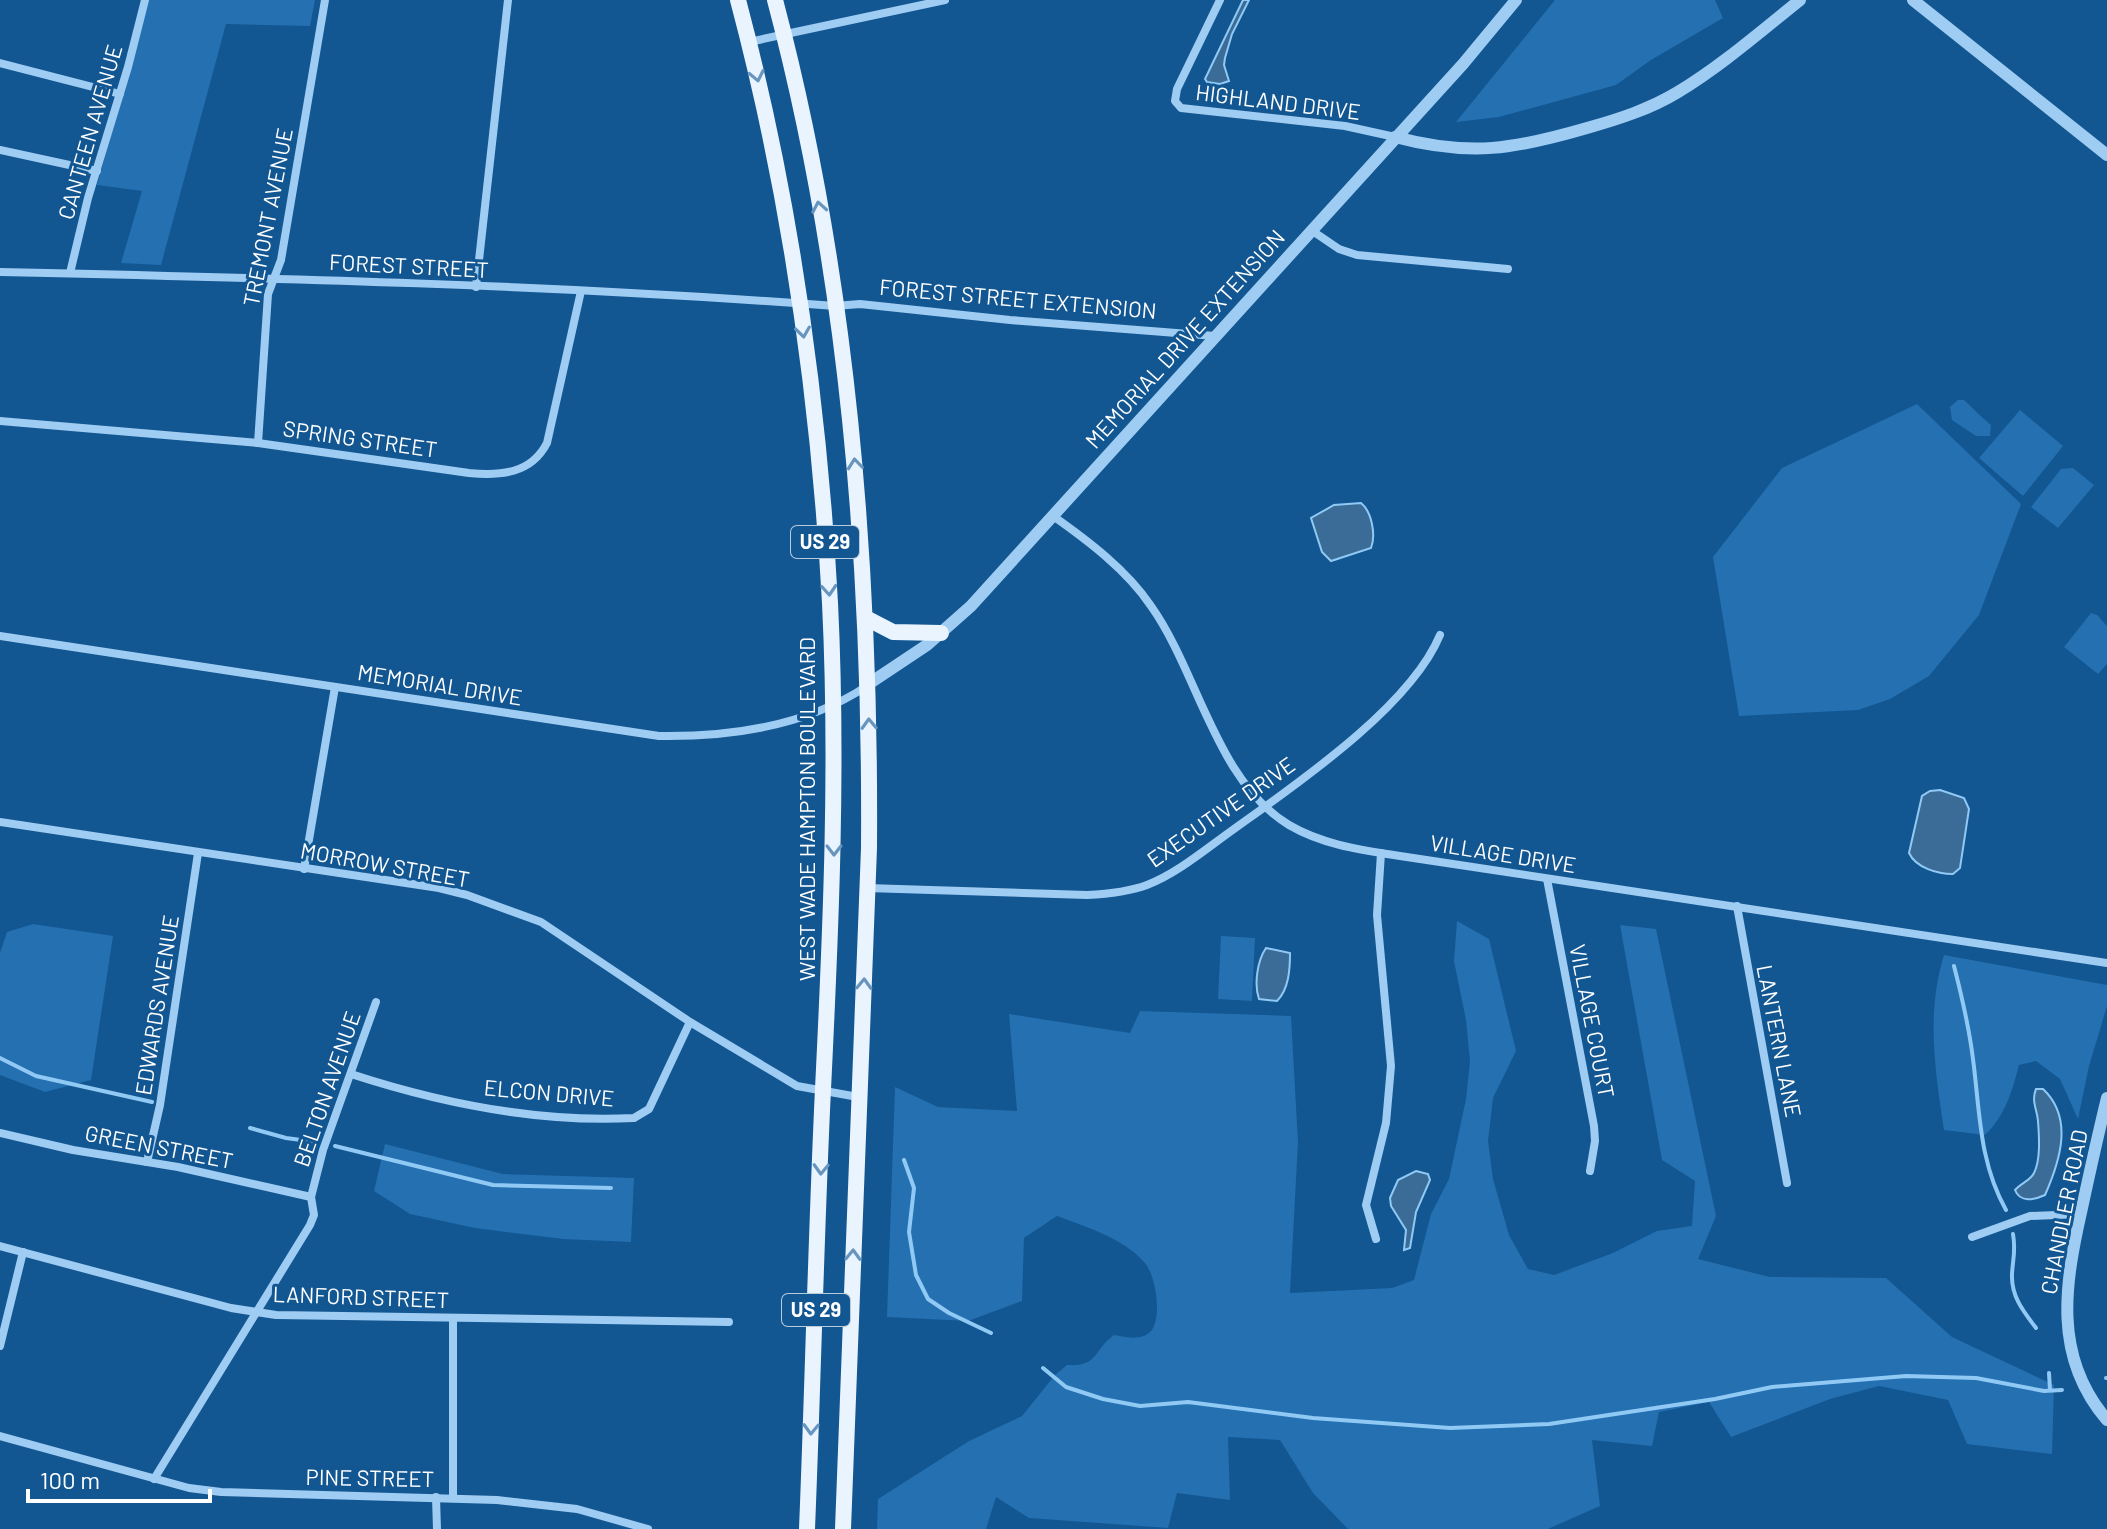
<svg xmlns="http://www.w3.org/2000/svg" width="2107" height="1529" font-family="Barlow,sans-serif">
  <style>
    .green { fill: #2470b1 }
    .water { fill: #3b6c98; stroke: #91c9f5; stroke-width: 2 }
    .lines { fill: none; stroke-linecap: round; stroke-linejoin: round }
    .stream { stroke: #91c9f5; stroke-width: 4 }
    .minor { stroke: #9fccf2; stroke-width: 8 }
    .tertiary { stroke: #9fccf2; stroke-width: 12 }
    .primary { stroke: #eaf4ff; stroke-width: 16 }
    .oneway { stroke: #6895be }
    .labels { text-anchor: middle; stroke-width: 6; stroke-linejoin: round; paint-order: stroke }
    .shield { fill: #125692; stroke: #b8ccde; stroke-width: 2 }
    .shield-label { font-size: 20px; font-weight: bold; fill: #fff }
    .street-label { font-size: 22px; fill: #fff; stroke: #125692 }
  </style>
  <rect width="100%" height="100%" fill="#125692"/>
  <!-- green -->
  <g class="green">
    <polygon points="149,0 315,0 310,26 226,24 161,265 121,263 142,191 97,185"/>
    <polygon points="1555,0 1715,0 1723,18 1651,60 1616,85 1499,117 1456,122"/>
    <path d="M 1958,400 L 1964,400 C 1973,408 1982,418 1991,425 L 1990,436 L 1976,436 L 1952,420 L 1950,407 Z"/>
    <polygon points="1917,404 2021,504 1979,615 1929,676 1890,699 1858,710 1739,716 1713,557 1782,468"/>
    <polygon points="2020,410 2063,446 2023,496 1979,458"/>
    <polygon points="2073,468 2094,485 2058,528 2031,507 2061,469"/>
    <polygon points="2091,613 2097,615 2107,626 2107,664 2098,674 2064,647"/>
    <path d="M 1457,921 L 1489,939 L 1516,1051 L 1493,1098 L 1488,1141 L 1493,1179 L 1509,1235 L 1528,1269 L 1554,1275 L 1613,1253 L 1657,1231 L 1692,1226 L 1695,1181 L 1662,1160 L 1620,925 L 1656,929 L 1716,1216 L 1698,1259 L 1770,1277 L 1886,1278 L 1952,1337 L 2054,1385 L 2052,1454 L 1967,1444 L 1948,1400 L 1879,1386 L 1830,1399 L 1731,1437 L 1709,1402 L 1659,1412 L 1652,1446 L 1592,1440 L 1600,1506 L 1548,1529 L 1348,1529 L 1313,1493 L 1280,1440 L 1228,1437 L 1230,1500 L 1177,1493 L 1168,1528 L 1029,1518 L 996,1497 L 986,1529 L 877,1529 L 878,1499 L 969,1441 L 1022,1416 L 1055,1375 L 1067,1365 C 1099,1367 1093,1350 1114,1335 C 1125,1337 1140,1341 1150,1332 C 1163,1320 1156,1274 1144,1262 C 1123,1238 1086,1227 1057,1216 L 1024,1238 L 1022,1301 L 968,1321 L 887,1317 L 895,1087 L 938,1107 L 1017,1111 L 1009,1014 L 1130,1033 L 1140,1011 L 1291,1016 L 1298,1142 L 1290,1293 L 1392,1288 L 1414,1280 L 1431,1214 L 1449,1179 L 1466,1099 L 1470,1061 L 1466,1020 L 1454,961 Z"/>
    <polygon points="33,924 113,936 91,1080 45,1092 0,1075 0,953 7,932"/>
    <polygon points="1221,936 1255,938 1252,1001 1218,999"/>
    <path d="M 1944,955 L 2107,985 L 2107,1006 L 2089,1066 L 2078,1119 L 2060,1079 L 2036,1061 L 2019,1065 C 2012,1092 2005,1116 1985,1135 L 1944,1130 C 1935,1071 1926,1013 1944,955 Z"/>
    <polygon points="385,1144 503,1174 634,1178 631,1242 563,1239 475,1228 410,1214 374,1191"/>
  </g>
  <!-- water -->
  <g class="water">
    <polygon points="1243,0 1249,0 1232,34 1225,58 1224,65 1229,81 1220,84 1207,82 1205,79"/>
    <path d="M 1361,503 C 1372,512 1376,535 1371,548 L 1331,561 L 1322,552 L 1311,518 L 1334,505 Z"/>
    <path d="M 1940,790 L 1964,798 L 1969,809 L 1960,868 L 1953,874 C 1938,874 1916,868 1909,853 L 1922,796 L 1930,791 Z"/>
    <path d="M 1266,948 L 1290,953 C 1290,969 1289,989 1277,1001 L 1259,999 C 1254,985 1257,961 1266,948 Z"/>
    <path d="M 2036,1089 L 2043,1089 C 2074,1118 2060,1161 2045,1195 C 2034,1200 2020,1203 2015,1190 C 2021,1183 2030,1181 2034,1173 C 2041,1159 2039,1135 2038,1121 C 2037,1109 2031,1101 2036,1089 Z"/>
    <polygon points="1416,1171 1428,1174 1430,1180 1416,1212 1410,1248 1404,1250 1406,1230 1391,1206 1390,1198 1398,1180"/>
  </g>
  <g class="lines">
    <!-- stream -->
    <g class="stream">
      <path d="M 1954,966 C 1962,997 1969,1027 1973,1059 C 1980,1112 1979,1162 2006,1210"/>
      <polyline points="0,1058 36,1076 152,1102"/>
      <polyline points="250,1128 286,1138 316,1142"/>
      <polyline points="335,1146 493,1185 611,1188"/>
      <polyline points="904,1160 914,1188 909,1232 916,1275 928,1299 949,1313 991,1333"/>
      <path d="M 2013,1234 C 2016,1251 2013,1257 2012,1274 C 2011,1296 2023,1311 2036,1328"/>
      <polyline points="1043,1368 1066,1387 1103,1399 1140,1406 1188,1402 1313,1418 1450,1428 1549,1424 1715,1399 1772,1387 1906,1376 1976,1378 2044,1391 2062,1390"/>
      <polyline points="2049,1373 2050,1390"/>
      <polyline points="2106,1378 2107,1378"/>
    </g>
    <!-- minor -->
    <g class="minor">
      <polyline points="1220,0 1177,89 1175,101 1181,108 1345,126 1395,137"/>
      <polyline points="749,42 945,0"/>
      <polyline points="0,63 120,94"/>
      <polyline points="0,150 97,171"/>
      <polyline points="1311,230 1339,249 1357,255 1508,269"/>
      <path d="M 0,272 C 278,278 557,285 835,306 L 860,304 L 1010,320 L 1215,336"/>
      <polyline points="70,273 88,198 128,67 145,0"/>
      <polyline points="476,287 508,0"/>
      <path d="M 0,421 L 258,443 L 469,473 C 500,476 531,474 547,443 L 581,291"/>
      <polyline points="258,443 268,294 281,260 325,0"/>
      <path d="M 1053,516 C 1087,540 1127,570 1151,606 C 1198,672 1216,781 1289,825 C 1323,845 1362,850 1400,856 L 2107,963"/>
      <path d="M 0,636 L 659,736 C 729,737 807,726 867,686"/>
      <polyline points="0,822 439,888 467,895 541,922 690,1022 797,1086 858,1097"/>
      <polyline points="304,869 335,687"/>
      <polyline points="1547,879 1594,1126 1595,1141 1590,1171"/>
      <path d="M 867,888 L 1087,895 C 1107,894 1128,892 1147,885 C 1178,873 1207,848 1234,829 C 1298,783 1410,707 1440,635"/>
      <polyline points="1737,906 1787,1183"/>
      <path d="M 351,1074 C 440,1103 539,1123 634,1118 L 649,1109 L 690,1022"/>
      <polyline points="0,1133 73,1150 178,1167 311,1197"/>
      <polyline points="147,1162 160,1105 198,853"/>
      <polyline points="1972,1237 2030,1216 2081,1214"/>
      <polyline points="1376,1239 1366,1205 1386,1123 1391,1066 1377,915 1381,853"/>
      <polyline points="0,1246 231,1308 276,1315 729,1322"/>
      <polyline points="0,1346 23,1252"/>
      <polyline points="0,1436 189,1488 221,1492 497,1500 577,1509 648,1529"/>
      <polyline points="154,1479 310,1225 314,1215 311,1197 323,1150 376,1002"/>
      <polyline points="436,1497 437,1529"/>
      <polyline points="453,1498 453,1318"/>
    </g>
    <!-- tertiary -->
    <g class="tertiary">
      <polyline points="1913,0 2107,155"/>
      <path d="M 1395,137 C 1470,157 1515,149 1587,128 C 1619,119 1650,109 1678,92 C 1721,66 1760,32 1800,0"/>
      <polyline points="867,685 927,645 971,606 1463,64 1516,0"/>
      <path d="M 2107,1098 C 2098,1135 2090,1171 2082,1208 C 2065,1283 2052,1356 2107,1420"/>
    </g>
    <!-- primary -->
    <g class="primary">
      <path d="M 738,0 C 790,196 819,400 830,603 C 838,765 831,927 823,1089 C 816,1235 813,1382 807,1529"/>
      <path d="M 775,0 C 848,275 871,564 869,848 L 843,1529"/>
      <polyline points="866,618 893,632 941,633"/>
    </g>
  </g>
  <!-- one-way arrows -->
  <defs><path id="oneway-chevron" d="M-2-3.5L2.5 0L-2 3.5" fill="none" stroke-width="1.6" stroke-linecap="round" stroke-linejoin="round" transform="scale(2)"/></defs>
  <g class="oneway">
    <use href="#oneway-chevron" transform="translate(757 76) rotate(78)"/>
    <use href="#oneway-chevron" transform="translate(819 207) rotate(-100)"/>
    <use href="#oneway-chevron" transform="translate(803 332) rotate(82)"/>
    <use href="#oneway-chevron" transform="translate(855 464) rotate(-96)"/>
    <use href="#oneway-chevron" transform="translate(829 590) rotate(86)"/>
    <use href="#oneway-chevron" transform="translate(869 724) rotate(-92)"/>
    <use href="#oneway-chevron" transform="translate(834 850) rotate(90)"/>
    <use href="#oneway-chevron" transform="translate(864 984) rotate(-88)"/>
    <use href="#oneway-chevron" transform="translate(821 1169) rotate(92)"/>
    <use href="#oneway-chevron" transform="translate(853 1255) rotate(-88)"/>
    <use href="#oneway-chevron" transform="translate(811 1429) rotate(92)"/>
  </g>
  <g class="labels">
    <!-- shield labels -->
    <g class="shield">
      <rect x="791" y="526" width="68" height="32" rx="6"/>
      <rect x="782" y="1294" width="68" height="32" rx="6"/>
    </g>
    <g class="shield-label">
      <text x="825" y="549">US 29</text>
      <text x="816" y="1317">US 29</text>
    </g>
    <!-- street labels -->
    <g class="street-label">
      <text transform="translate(1278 102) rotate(7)" y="8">HIGHLAND DRIVE</text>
      <text transform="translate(90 132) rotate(-74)" y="8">CANTEEN AVENUE</text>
      <text transform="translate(268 217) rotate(-79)" y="8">TREMONT AVENUE</text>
      <text transform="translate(409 266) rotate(3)" y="8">FOREST STREET</text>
      <text transform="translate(1018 299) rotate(5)" y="8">FOREST STREET EXTENSION</text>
      <text transform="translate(1185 339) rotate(-48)" y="8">MEMORIAL DRIVE EXTENSION</text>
      <text transform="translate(360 439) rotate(8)" y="8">SPRING STREET</text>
      <text transform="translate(440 685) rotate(9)" y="8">MEMORIAL DRIVE</text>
      <text transform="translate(807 809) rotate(-90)" y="8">WEST WADE HAMPTON BOULEVARD</text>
      <text transform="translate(1221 812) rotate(-35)" y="8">EXECUTIVE DRIVE</text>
      <text transform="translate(1503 854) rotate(9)" y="8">VILLAGE DRIVE</text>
      <text transform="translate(385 865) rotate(10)" y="8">MORROW STREET</text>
      <text transform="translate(157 1005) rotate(-81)" y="8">EDWARDS AVENUE</text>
      <text transform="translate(1592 1021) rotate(79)" y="8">VILLAGE COURT</text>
      <text transform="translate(1779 1041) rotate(79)" y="8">LANTERN LANE</text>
      <text transform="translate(327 1089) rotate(-71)" y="8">BELTON AVENUE</text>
      <text transform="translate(549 1093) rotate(5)" y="8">ELCON DRIVE</text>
      <text transform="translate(159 1147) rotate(11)" y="8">GREEN STREET</text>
      <text transform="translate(2064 1212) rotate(-79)" y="8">CHANDLER ROAD</text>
      <text transform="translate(361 1297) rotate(2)" y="8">LANFORD STREET</text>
      <text transform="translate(370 1478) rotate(1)" y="8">PINE STREET</text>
    </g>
  </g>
  <!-- scale -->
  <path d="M28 1489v12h182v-12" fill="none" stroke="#ffffff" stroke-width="4"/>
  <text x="40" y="1489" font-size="24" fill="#ffffff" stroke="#125692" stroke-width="6" paint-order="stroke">100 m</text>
</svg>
